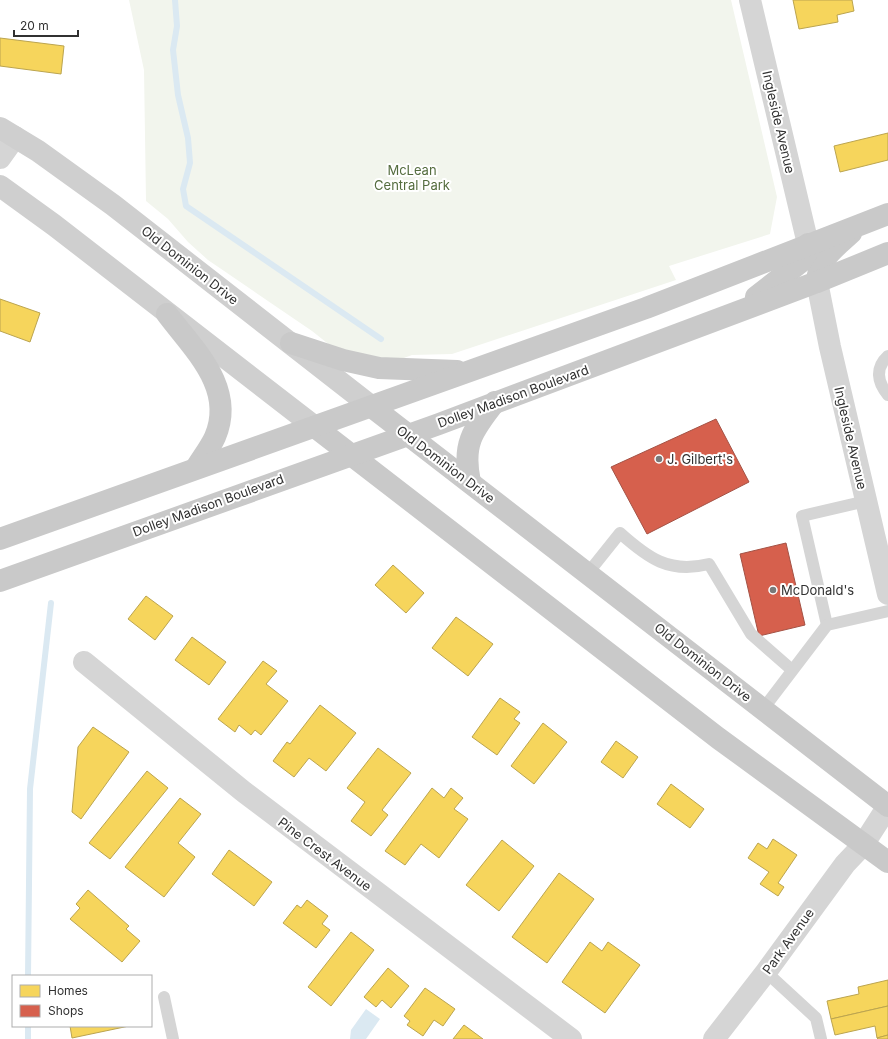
<svg xmlns="http://www.w3.org/2000/svg" width="888" height="1039" font-family="Inter,sans-serif">
  <style>
    .green { fill: #f2f5ed }
    .water { fill: #dbe9f2 }
    .homes { fill: #f6d55c; stroke: #bba44f }
    .shops { fill: #d6604d; stroke: #a45245 }
    .lines { fill: none; stroke-linecap: round; stroke-linejoin: round }
    .stream { stroke: #dbe9f2; stroke-width: 6 }
    .lane { stroke: #d5d5d5; stroke-width: 12 }
    .street { stroke: #d5d5d5; stroke-width: 22 }
    .secondary { stroke: #cfcfcf; stroke-width: 22 }
    .primary { stroke: #c9c9c9; stroke-width: 22 }
    .poi-dot { fill: #797979; stroke: #fff; stroke-width: 1.5 }
    .labels { text-anchor: middle; stroke-width: 4; stroke-linejoin: round; paint-order: stroke }
    .street-label { font-size: 13px; fill: #313131; stroke: #fff }
    .park-label { font-size: 13px; fill: #546c3e; stroke: #fff }
    .poi-label { font-size: 13px; fill: #313131; stroke: #fff; text-anchor: start }
  </style>
  <rect width="100%" height="100%" fill="#fff"/>
  <!-- green -->
  <polygon class="green" points="129,0 731,0 777,197 770,234 669,266 676,280 452,354 412,355 390,363 351,362 312,331 208,260 188,242 168,219 146,201 144,70"/>
  <!-- water -->
  <polygon class="water" points="366,1009 380,1019 366,1039 350,1039 351,1030"/>
  <!-- homes -->
  <g class="homes">
    <polygon points="793,0 852,0 854,11 837,15 838,22 799,29"/>
    <polygon points="0,38 64,46 61,74 0,66"/>
    <polygon points="888,133 888,160 840,172 834,146"/>
    <polygon points="0,299 40,313 30,342 0,331"/>
    <polygon points="393,565 424,593 406,613 375,585"/>
    <polygon points="146,596 173,616 155,640 128,619"/>
    <polygon points="456,617 493,644 468,676 432,648"/>
    <polygon points="192,637 226,662 209,685 175,660"/>
    <polygon points="263,661 277,671 266,684 288,701 261,735 255,730 251,735 239,725 235,732 218,719"/>
    <polygon points="500,698 520,712 514,719 520,723 497,755 472,737"/>
    <polygon points="320,705 356,733 326,771 309,758 294,777 273,761 287,742 290,744"/>
    <polygon points="543,723 567,742 534,784 511,766"/>
    <polygon points="93,727 129,752 81,819 72,812 78,747"/>
    <polygon points="616,741 638,757 623,778 601,762"/>
    <polygon points="378,748 411,773 382,810 388,815 371,836 351,821 365,802 347,788"/>
    <polygon points="147,771 168,788 110,859 89,843"/>
    <polygon points="671,784 704,809 690,828 657,804"/>
    <polygon points="432,788 444,798 451,788 463,798 454,809 468,819 439,858 421,844 405,865 385,851"/>
    <polygon points="180,798 201,814 178,843 195,857 164,897 125,867"/>
    <polygon points="773,839 797,855 778,883 784,887 778,896 760,884 769,872 748,858 758,843 767,849"/>
    <polygon points="502,840 534,866 499,911 466,885"/>
    <polygon points="229,850 272,882 254,906 212,874"/>
    <polygon points="559,873 594,899 547,963 512,937"/>
    <polygon points="88,890 129,926 126,929 140,941 122,962 70,919 80,908 76,904"/>
    <polygon points="307,900 328,916 322,924 330,930 316,948 283,923 297,905 301,908"/>
    <polygon points="351,932 374,950 331,1006 308,987"/>
    <polygon points="590,942 602,951 608,942 640,965 605,1013 562,982"/>
    <polygon points="388,968 409,986 391,1008 382,1000 376,1007 364,997"/>
    <polygon points="888,980 888,1006 831,1019 827,1001 859,994 858,987"/>
    <polygon points="425,988 455,1009 443,1026 434,1020 423,1036 407,1025 410,1021 404,1016"/>
    <polygon points="888,1006 888,1035 877,1038 875,1026 835,1035 831,1019"/>
    <polygon points="464,1025 483,1039 453,1039"/>
    <polygon points="70,1026 129,1026 72,1038"/>
    <polygon points="888,1035 888,1039 878,1039 877,1038"/>
  </g>
  <!-- shops -->
  <g class="shops">
    <polygon points="716,419 749,482 647,534 611,467"/>
    <polygon points="786,543 805,625 759,636 740,554"/>
  </g>
  <g class="lines">
    <!-- stream -->
    <g class="stream">
      <polyline points="175,0 177,26 173,50 178,95 188,138 190,163 183,189 186,206 381,339"/>
      <polyline points="28,976 30,789 51,603"/>
      <polyline points="28,1039 28,1026"/>
    </g>
    <!-- lane -->
    <g class="lane">
      <path d="M 888,356 C 875,368 877,382 888,395"/>
      <path d="M 588,573 L 620,533 C 648,558 669,574 709,564 L 751,634 L 792,670"/>
      <polyline points="827,625 802,516 866,501"/>
      <polyline points="763,709 827,625 888,611"/>
      <polyline points="766,972 816,1018 821,1039"/>
      <polyline points="164,997 173,1039"/>
    </g>
    <!-- street -->
    <g class="street">
      <polyline points="750,0 808,244"/>
      <polyline points="0,158 15,137"/>
      <polyline points="817,282 830,347 888,594"/>
      <polyline points="84,662 244,792 571,1039"/>
      <polyline points="714,1039 766,972 845,864 863,845 888,806"/>
    </g>
    <!-- secondary -->
    <g class="secondary">
      <polyline points="0,128 38,151 113,205 372,407"/>
      <polyline points="0,186 54,225 315,427"/>
    </g>
    <!-- primary -->
    <g class="primary">
      <path d="M 817,282 C 818,259 836,247 851,233"/>
      <polyline points="756,297 802,261 806,255 808,244"/>
      <path d="M 167,314 C 194,350 236,388 215,437 C 210,448 202,458 196,468"/>
      <polyline points="291,343 343,360 379,368 457,371"/>
      <polyline points="372,407 888,806"/>
      <polyline points="315,427 718,738 888,862"/>
      <path d="M 470,482 C 462,445 472,431 495,402"/>
      <polyline points="0,539 646,308 888,214"/>
      <polyline points="0,581 439,424 817,282 888,253"/>
    </g>
  </g>
  <!-- markers -->
  <g class="poi-dot">
    <circle cx="659" cy="459" r="4"/>
    <circle cx="773" cy="590" r="4"/>
  </g>
  <g class="labels">
    <!-- street labels -->
    <g class="street-label">
      <text transform="translate(779 122) rotate(77)" y="5">Ingleside Avenue</text>
      <text transform="translate(190 265) rotate(38)" y="5">Old Dominion Drive</text>
      <text transform="translate(513 396) rotate(-20)" y="5">Dolley Madison Boulevard</text>
      <text transform="translate(851 438) rotate(77)" y="5">Ingleside Avenue</text>
      <text transform="translate(446 464) rotate(37)" y="5">Old Dominion Drive</text>
      <text transform="translate(208 505) rotate(-20)" y="5">Dolley Madison Boulevard</text>
      <text transform="translate(703 662) rotate(38)" y="5">Old Dominion Drive</text>
      <text transform="translate(325 854) rotate(37)" y="5">Pine Crest Avenue</text>
      <text transform="translate(788 941) rotate(-54)" y="5">Park Avenue</text>
    </g>
    <!-- park labels -->
    <g class="park-label">
      <text x="412" y="175">McLean<tspan x="412" dy="15">Central Park</tspan></text>
    </g>
    <!-- poi labels -->
    <g class="poi-label">
      <text x="667" y="464">J. Gilbert's</text>
      <text x="781" y="595">McDonald's</text>
    </g>
  </g>
  <!-- legend -->
  <rect x="12" y="975" width="140" height="52" fill="#ffffff" stroke="#adadad"/>
  <rect x="20" y="985" width="20" height="12" fill="#f6d55c" stroke="#adadad"/>
  <text x="48" y="995" font-size="12" fill="#313131">Homes</text>
  <rect x="20" y="1005" width="20" height="12" fill="#d6604d" stroke="#adadad"/>
  <text x="48" y="1015" font-size="12" fill="#313131">Shops</text>
  <!-- scale -->
  <path d="M14 30v6h64v-6" fill="none" stroke="#313131" stroke-width="2"/>
  <text x="20" y="30" font-size="12" fill="#313131" stroke="#ffffff" stroke-width="3" paint-order="stroke">20 m</text>
</svg>
